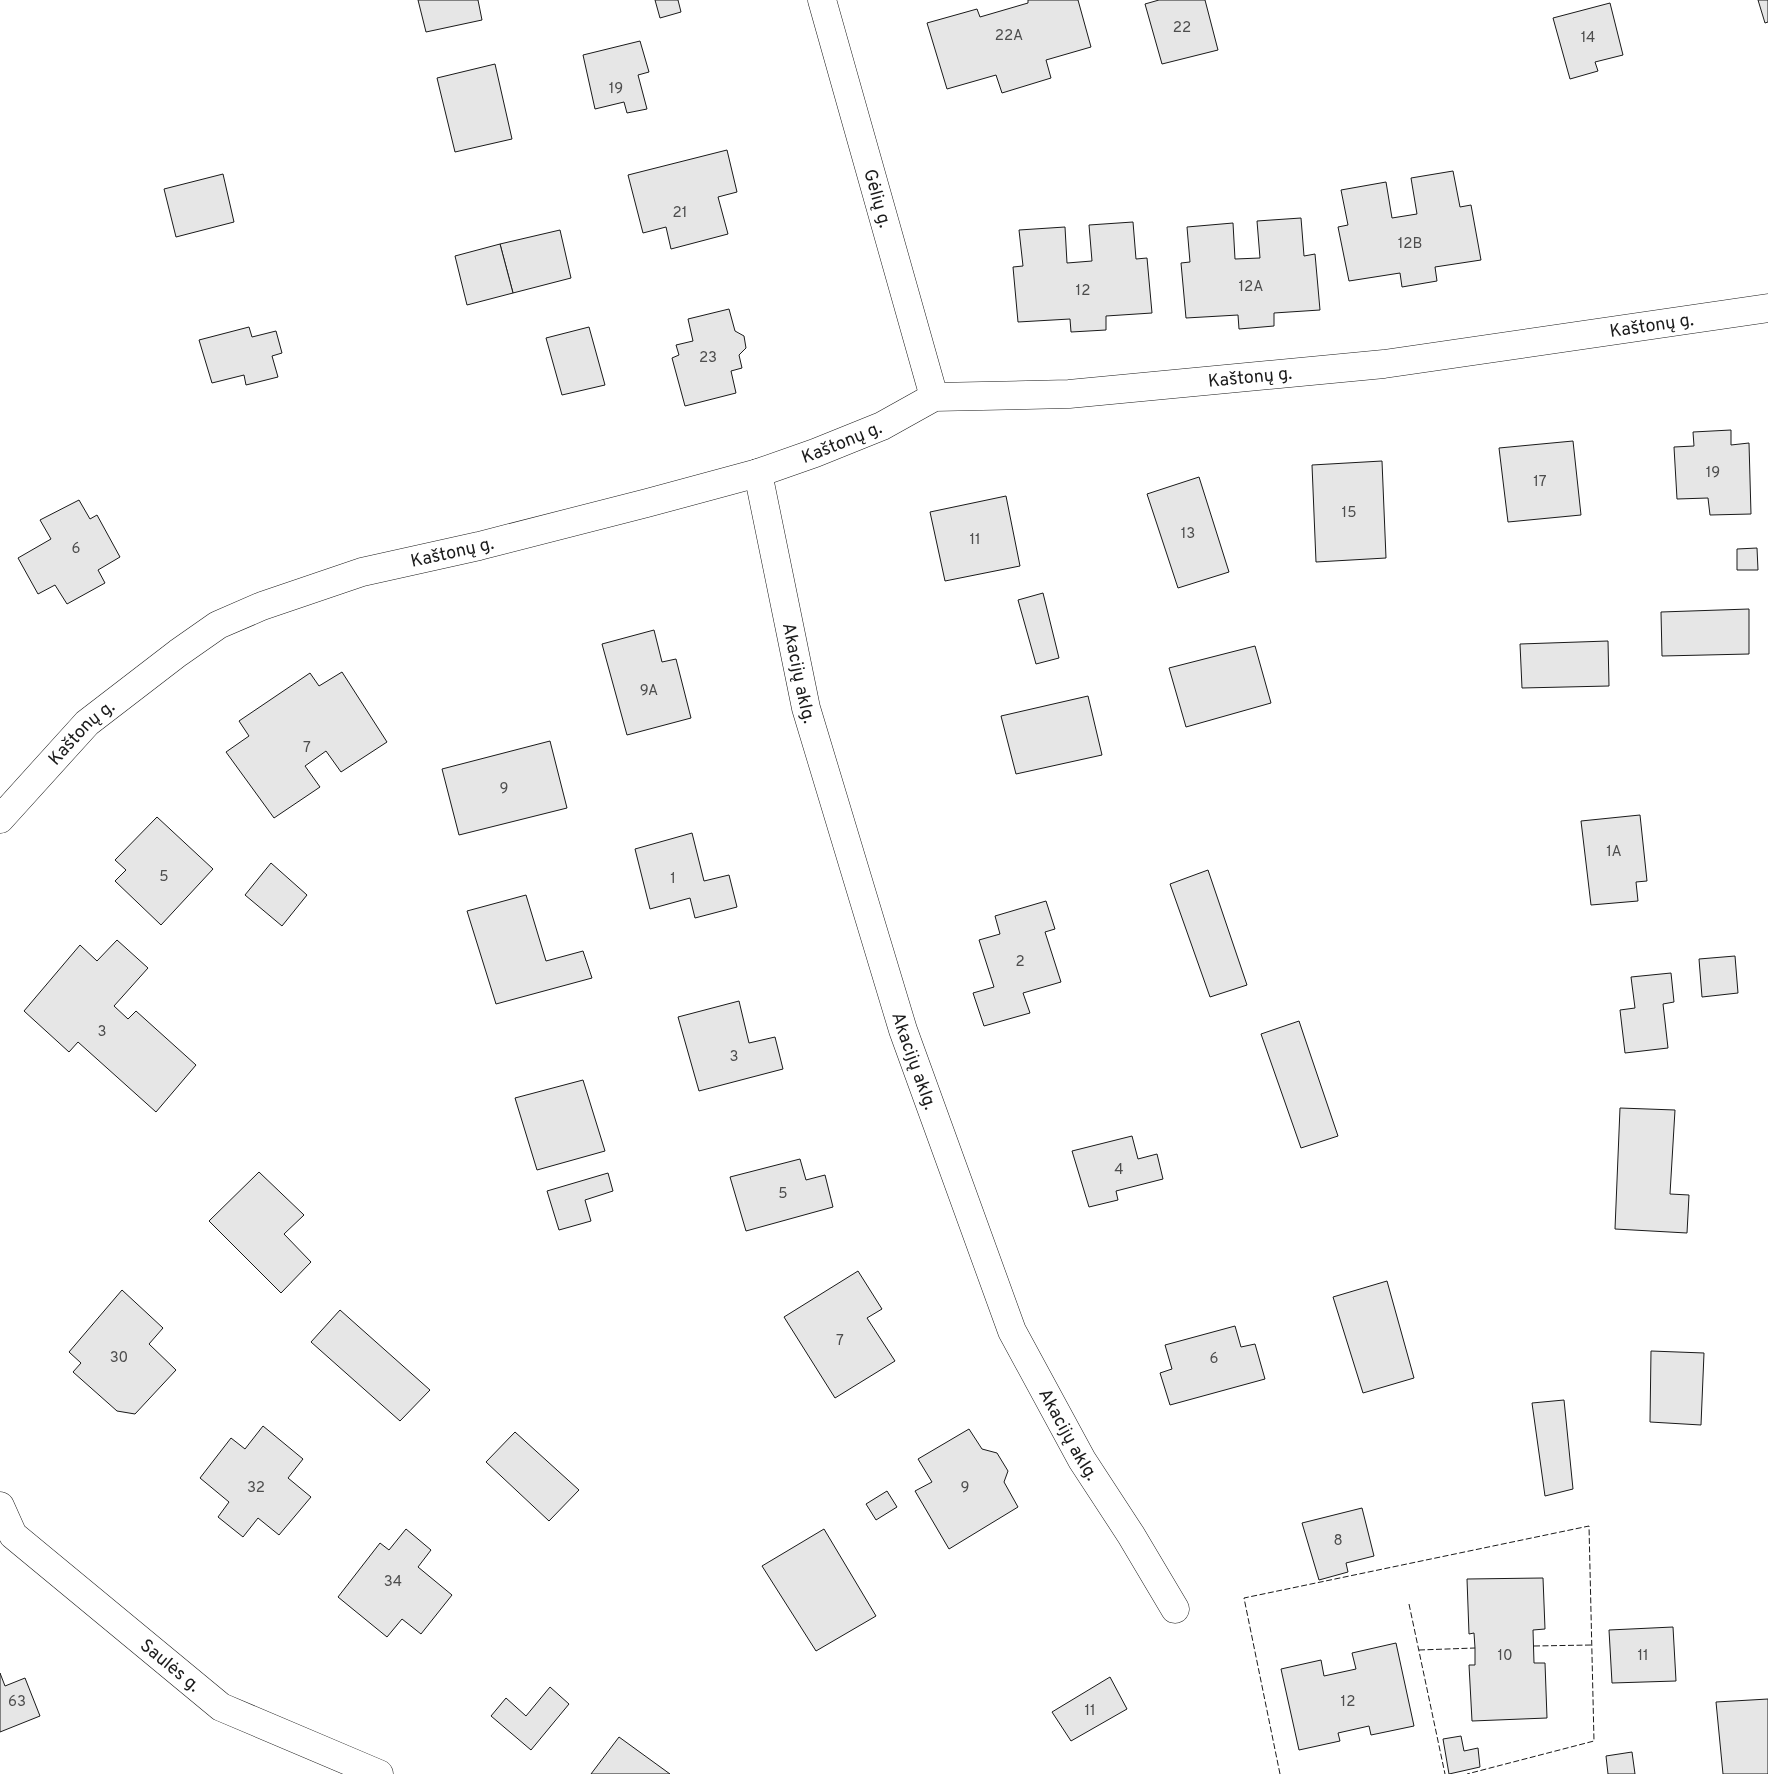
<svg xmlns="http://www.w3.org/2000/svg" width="1768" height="1774" font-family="Overpass,sans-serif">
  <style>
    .building { fill: #e6e6e6; stroke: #1a1a1a }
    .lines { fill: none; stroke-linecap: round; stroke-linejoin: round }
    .street-casing { stroke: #1a1a1a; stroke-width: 29 }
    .street { stroke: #fff; stroke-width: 28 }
    .fence { stroke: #1a1a1a; stroke-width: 1; stroke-dasharray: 6 2.5; stroke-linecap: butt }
    .labels { text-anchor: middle; stroke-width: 4; stroke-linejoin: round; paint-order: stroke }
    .number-label { font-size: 15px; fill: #4d4d4d }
    .street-label { font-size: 18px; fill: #1a1a1a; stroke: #fff }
  </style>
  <rect width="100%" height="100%" fill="#fff"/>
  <!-- building -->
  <g class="building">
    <polygon points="418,0 478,0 482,20 426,32"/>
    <polygon points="655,0 678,0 681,12 660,18"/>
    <polygon points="1028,0 1078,0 1091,47 1046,60 1051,78 1002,93 996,75 947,89 927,23 977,9 980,17 1028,3"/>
    <polygon points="1159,0 1205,0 1218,50 1162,64 1145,4"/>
    <polygon points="1758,0 1768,0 1768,22 1765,23"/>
    <polygon points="1610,3 1623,55 1595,62 1598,71 1570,79 1553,18"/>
    <polygon points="640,41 649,72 638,75 647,109 627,113 624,102 595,109 583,55"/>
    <polygon points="495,64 512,139 455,152 437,78"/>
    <polygon points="727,150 737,192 718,197 728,234 671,249 666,227 643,233 628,175"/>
    <polygon points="1453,171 1460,207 1471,205 1481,260 1435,267 1437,281 1402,287 1400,273 1349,281 1338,227 1348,225 1341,190 1386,182 1392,218 1417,214 1411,178"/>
    <polygon points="223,174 234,222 176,237 164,189"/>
    <polygon points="1301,218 1304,256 1315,254 1320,310 1274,313 1274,326 1239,329 1238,315 1186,318 1181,263 1190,262 1187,227 1233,223 1235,259 1260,258 1257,221"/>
    <polygon points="1133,222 1136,259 1147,258 1152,313 1106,316 1106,330 1071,332 1070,319 1018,322 1013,267 1023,266 1019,230 1065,227 1067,263 1092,261 1089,225"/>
    <polygon points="560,230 571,278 513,293 500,244"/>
    <polygon points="500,244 513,293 467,305 455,256"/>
    <polygon points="729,309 735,331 744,336 746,348 739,355 742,368 731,371 736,393 685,406 672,358 679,355 676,345 693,341 688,319"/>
    <polygon points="249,327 252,337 276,331 282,353 272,356 278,377 246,385 244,375 212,383 199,340"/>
    <polygon points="589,327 605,385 562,395 546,338"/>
    <polygon points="1731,430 1731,445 1749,443 1751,514 1710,515 1708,498 1677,499 1674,447 1694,446 1693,432"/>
    <polygon points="1573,441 1581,515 1508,522 1499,448"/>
    <polygon points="1382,461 1386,558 1316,562 1312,465"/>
    <polygon points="1199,477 1229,572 1178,588 1147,494"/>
    <polygon points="1006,496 1020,566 945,581 930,512"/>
    <polygon points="79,500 90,519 97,515 120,557 98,570 105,583 67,604 55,585 38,594 18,558 51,539 40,520"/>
    <polygon points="1757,548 1758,570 1737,570 1737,549"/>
    <polygon points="1043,593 1059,658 1036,664 1018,600"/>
    <polygon points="1749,609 1749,654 1662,656 1661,612"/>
    <polygon points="654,630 662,662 676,659 691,718 627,735 602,644"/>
    <polygon points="1608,641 1609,686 1522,688 1520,644"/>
    <polygon points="1255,646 1271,703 1186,727 1169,668"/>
    <polygon points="342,672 387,742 341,772 326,751 305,766 320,787 274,818 226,752 249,736 239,721 310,673 319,686"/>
    <polygon points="1088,696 1102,755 1016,774 1001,716"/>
    <polygon points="550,741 567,808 459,835 442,769"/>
    <polygon points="1640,815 1647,881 1636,882 1638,901 1591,905 1581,821"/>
    <polygon points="157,817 213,869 161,925 115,881 126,870 115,860"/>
    <polygon points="692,833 704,881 729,875 737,907 695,918 690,898 650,909 635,849"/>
    <polygon points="271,863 307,895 282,926 245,895"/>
    <polygon points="1208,870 1247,985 1210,997 1170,884"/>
    <polygon points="526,895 546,961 583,951 592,978 496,1004 467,911"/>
    <polygon points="1046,901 1055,929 1045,932 1061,982 1023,993 1030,1013 984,1026 973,993 994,987 979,940 1000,934 995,916"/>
    <polygon points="117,940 148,968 114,1006 128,1019 136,1011 196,1065 156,1112 78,1042 69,1052 24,1011 80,945 97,961"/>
    <polygon points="1735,956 1738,993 1702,997 1699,959"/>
    <polygon points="1671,973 1674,1002 1663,1004 1668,1048 1625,1053 1620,1010 1635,1008 1631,977"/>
    <polygon points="739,1001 749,1043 775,1037 783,1069 699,1091 678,1017"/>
    <polygon points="1299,1021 1338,1136 1301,1148 1261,1034"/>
    <polygon points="583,1080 605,1151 537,1170 515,1098"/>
    <polygon points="1620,1108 1675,1110 1670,1194 1689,1195 1687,1233 1615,1229"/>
    <polygon points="1132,1136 1138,1159 1157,1154 1163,1179 1116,1191 1118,1200 1089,1207 1072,1151"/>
    <polygon points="800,1159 806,1180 825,1175 833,1207 746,1231 730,1177"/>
    <polygon points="259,1172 304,1215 284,1234 311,1262 281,1293 209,1221"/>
    <polygon points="608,1173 613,1191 585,1200 591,1221 559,1230 547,1191"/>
    <polygon points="858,1271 882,1309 867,1318 895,1361 835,1398 784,1317"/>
    <polygon points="1387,1281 1414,1378 1363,1393 1333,1297"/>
    <polygon points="122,1290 163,1328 149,1344 176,1370 135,1414 117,1411 73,1372 81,1363 69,1352"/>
    <polygon points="340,1310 430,1390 400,1421 311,1342"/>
    <polygon points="1235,1326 1241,1347 1255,1344 1265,1379 1170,1405 1160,1373 1172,1369 1165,1345"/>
    <polygon points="1651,1351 1704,1353 1701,1425 1650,1422"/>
    <polygon points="1564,1400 1573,1489 1545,1496 1532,1403"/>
    <polygon points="263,1426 303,1459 288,1478 311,1497 279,1535 258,1518 243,1537 218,1517 229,1502 200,1478 231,1438 245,1449"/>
    <polygon points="969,1429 982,1449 997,1453 1008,1471 1004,1482 1018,1507 949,1549 915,1491 932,1482 918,1459"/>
    <polygon points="515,1432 579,1490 549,1521 486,1462"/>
    <polygon points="887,1491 897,1507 876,1520 866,1504"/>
    <polygon points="1362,1508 1374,1556 1346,1563 1348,1572 1319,1580 1302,1523"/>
    <polygon points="406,1529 431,1550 418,1567 452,1595 421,1634 402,1619 387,1637 338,1597 380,1543 389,1550"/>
    <polygon points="824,1529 876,1616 816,1651 762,1566"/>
    <polygon points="1543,1578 1545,1629 1533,1630 1534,1663 1545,1663 1547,1718 1472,1721 1469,1665 1475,1665 1475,1648 1474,1633 1469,1634 1467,1579"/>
    <polygon points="1673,1627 1676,1681 1612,1683 1609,1630"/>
    <polygon points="1396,1643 1414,1726 1371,1735 1369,1726 1338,1733 1340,1741 1299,1750 1281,1669 1321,1660 1324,1676 1356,1669 1352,1653"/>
    <polygon points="0,1673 5,1686 25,1678 40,1716 0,1732"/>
    <polygon points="1110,1677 1127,1709 1071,1741 1052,1712"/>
    <polygon points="550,1687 569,1704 531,1750 491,1716 506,1698 526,1716"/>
    <polygon points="1768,1699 1768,1774 1723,1774 1716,1702"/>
    <polygon points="1461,1736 1464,1751 1478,1748 1480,1767 1449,1774 1443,1739"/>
    <polygon points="619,1737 670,1774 591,1774"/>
    <polygon points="1632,1752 1635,1774 1608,1774 1606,1756"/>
  </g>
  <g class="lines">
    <defs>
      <g id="street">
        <path id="s1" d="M 822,0 L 934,397"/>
        <path id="s2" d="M 758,473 L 806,708 L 903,1030 L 1012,1331 L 1082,1460 L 1131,1535 L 1175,1609"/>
        <path id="s3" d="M 0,819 L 87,723 L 178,653 L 218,625 L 262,606 L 362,572 L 479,546 L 647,503 L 758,473 L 815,453 L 882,426 L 934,397 L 1069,394 L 1384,364 L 1768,308"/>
        <path id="s4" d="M 0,1506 L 13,1535 L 221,1707 L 379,1774"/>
      </g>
    </defs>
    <!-- street casing -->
    <use href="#street" class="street-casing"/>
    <!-- street -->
    <use href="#street" class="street"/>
    <!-- fence -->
    <g class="fence">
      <polyline points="1409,1604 1445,1774"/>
      <polyline points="1534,1646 1592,1645"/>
      <polyline points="1419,1650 1475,1648"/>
      <polyline points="1280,1774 1244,1598 1589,1526 1594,1741 1467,1774"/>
    </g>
  </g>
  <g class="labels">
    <!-- number labels -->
    <g class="number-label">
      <text x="1182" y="32">22</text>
      <text x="1009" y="40">22A</text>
      <text x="1588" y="42">14</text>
      <text x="616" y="93">19</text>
      <text x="680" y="217">21</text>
      <text x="1410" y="248">12B</text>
      <text x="1251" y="291">12A</text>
      <text x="1083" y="295">12</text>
      <text x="708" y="362">23</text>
      <text x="1713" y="477">19</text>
      <text x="1540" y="486">17</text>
      <text x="1349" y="517">15</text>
      <text x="1188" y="538">13</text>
      <text x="975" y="544">11</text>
      <text x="76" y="553">6</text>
      <text x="649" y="695">9A</text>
      <text x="307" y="752">7</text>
      <text x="504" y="793">9</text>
      <text x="1614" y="856">1A</text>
      <text x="164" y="881">5</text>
      <text x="673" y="883">1</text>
      <text x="1020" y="966">2</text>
      <text x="102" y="1036">3</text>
      <text x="734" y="1061">3</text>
      <text x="1119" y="1174">4</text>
      <text x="783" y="1198">5</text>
      <text x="840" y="1345">7</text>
      <text x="119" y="1362">30</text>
      <text x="1214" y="1363">6</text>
      <text x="256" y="1492">32</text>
      <text x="965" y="1492">9</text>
      <text x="1338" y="1545">8</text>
      <text x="393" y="1586">34</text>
      <text x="1505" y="1660">10</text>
      <text x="1643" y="1660">11</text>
      <text x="17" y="1706">63</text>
      <text x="1348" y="1706">12</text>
      <text x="1090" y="1715">11</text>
    </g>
    <!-- street labels -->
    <g class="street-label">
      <text dy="6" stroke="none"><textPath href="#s1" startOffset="206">Gėlių g.</textPath></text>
      <text dy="6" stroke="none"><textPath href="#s3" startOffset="1769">Kaštonų g.</textPath></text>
      <text dy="6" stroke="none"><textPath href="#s3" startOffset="1364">Kaštonų g.</textPath></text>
      <text dy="6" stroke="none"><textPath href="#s3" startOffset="944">Kaštonų g.</textPath></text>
      <text dy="6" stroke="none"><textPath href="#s3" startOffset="539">Kaštonų g.</textPath></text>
      <text dy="6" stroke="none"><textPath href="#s2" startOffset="204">Akacijų aklg.</textPath></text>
      <text dy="6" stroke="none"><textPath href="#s3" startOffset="119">Kaštonų g.</textPath></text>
      <text dy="6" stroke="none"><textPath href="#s2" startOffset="609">Akacijų aklg.</textPath></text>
      <text dy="6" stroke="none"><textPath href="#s2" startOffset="1014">Akacijų aklg.</textPath></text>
      <text dy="6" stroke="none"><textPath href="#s4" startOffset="236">Saulės g.</textPath></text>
    </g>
  </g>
</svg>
